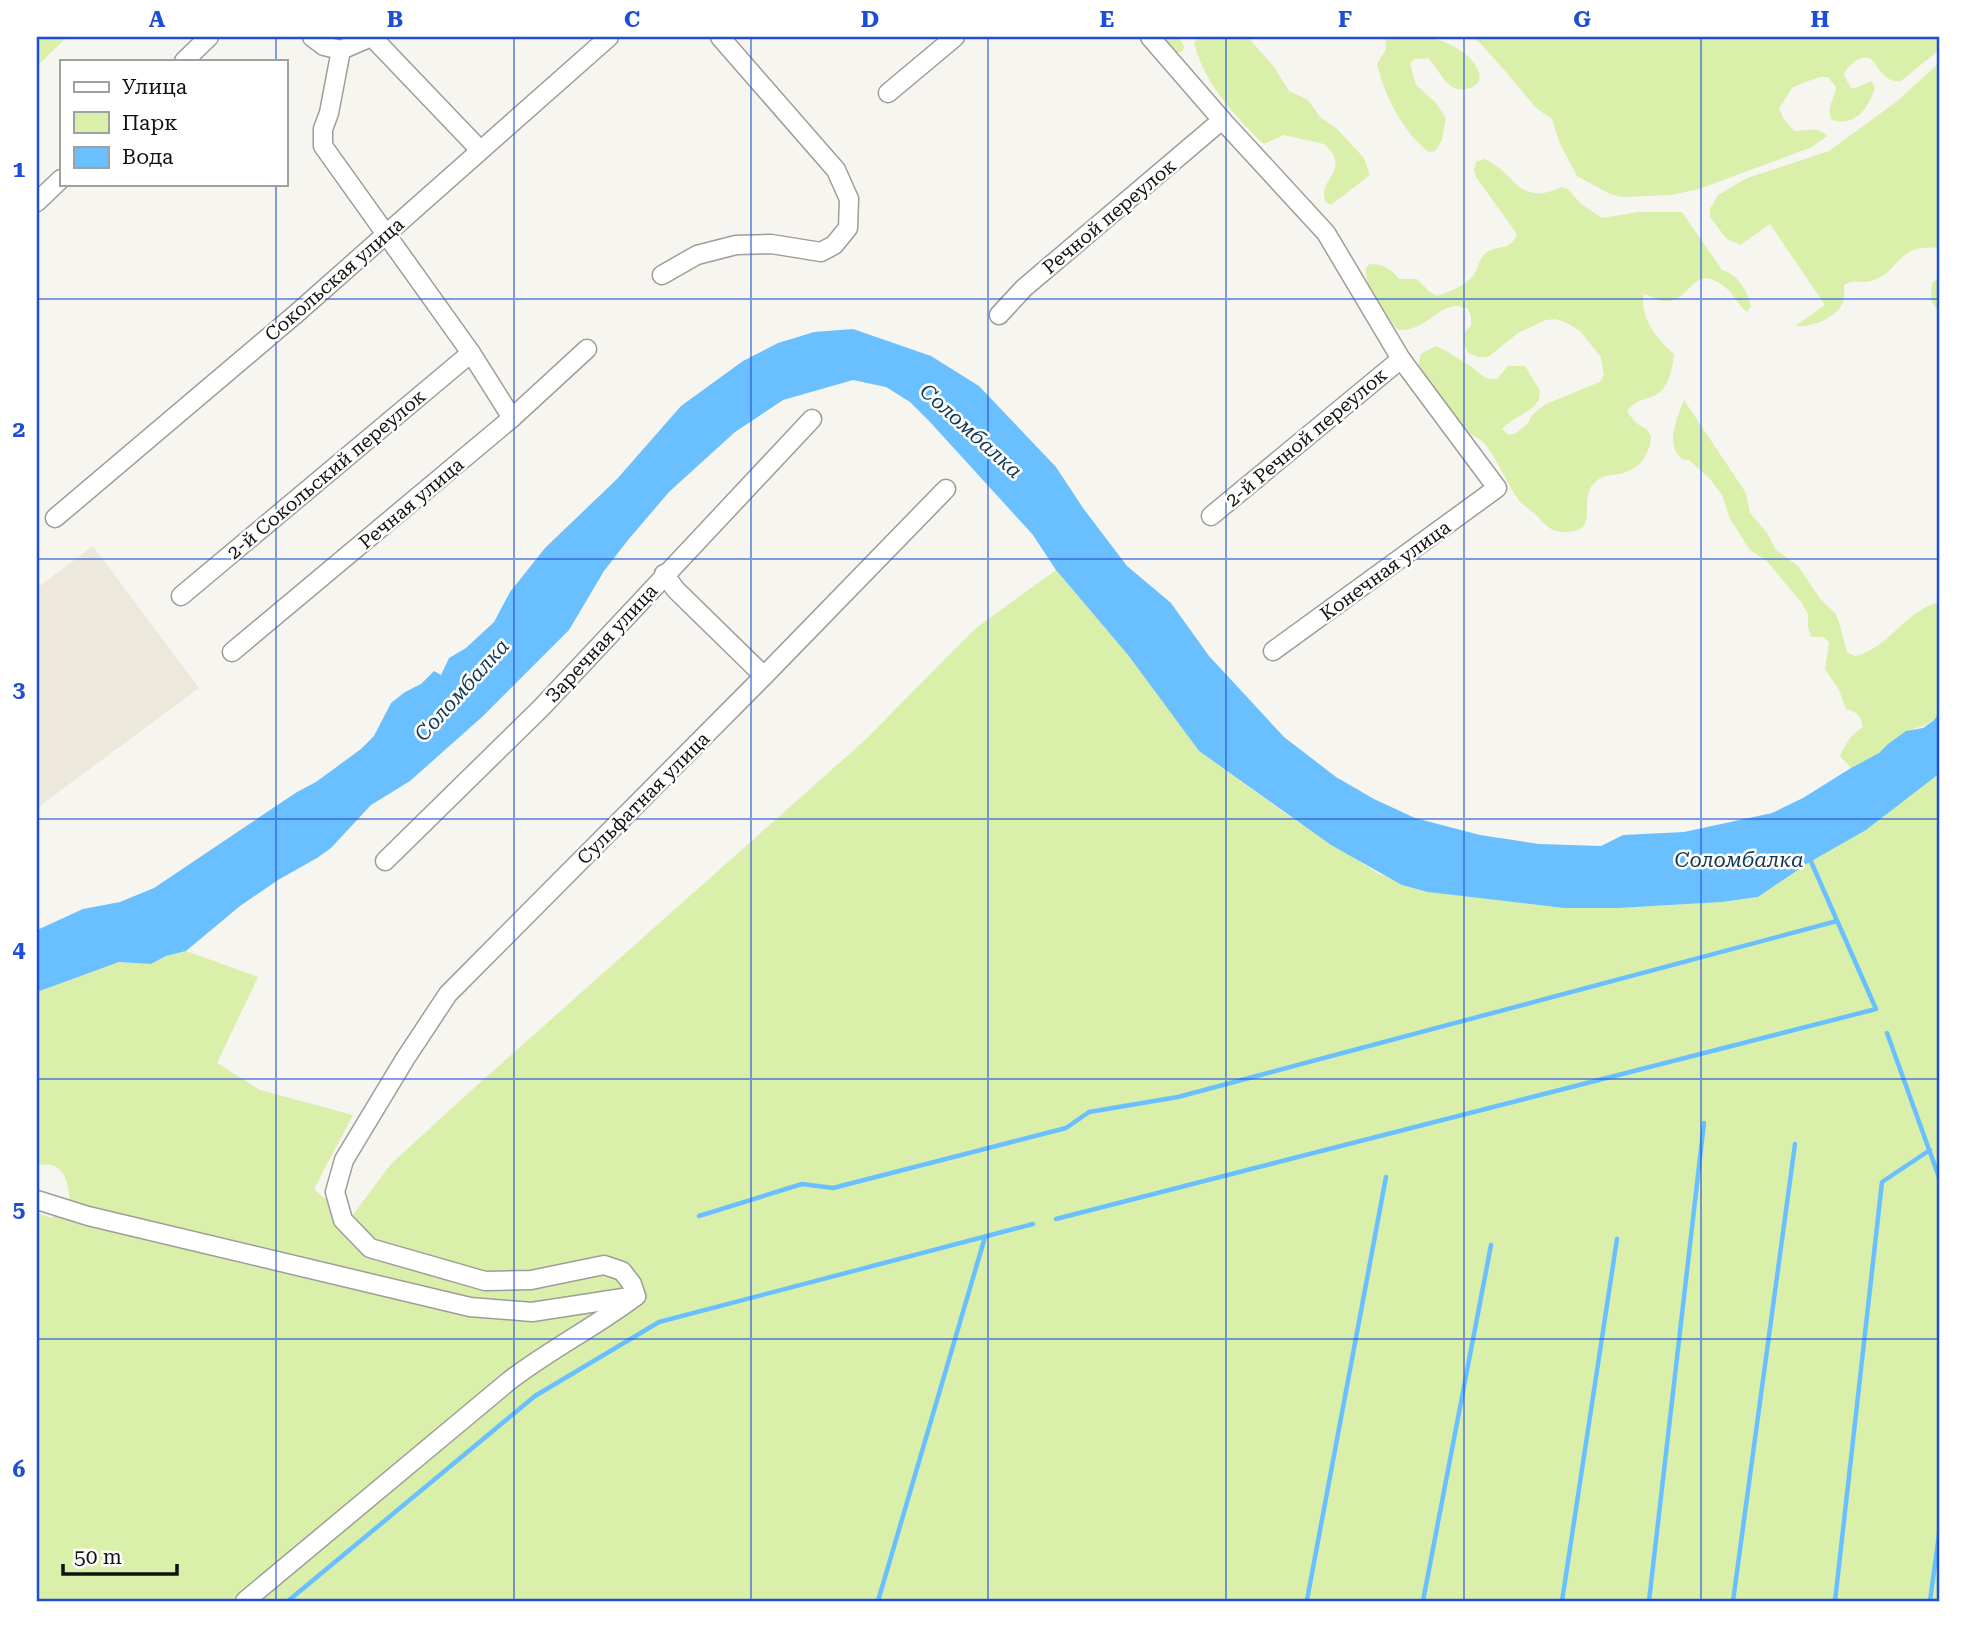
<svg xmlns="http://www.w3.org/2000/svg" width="1977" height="1638" font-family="'Roboto Serif',serif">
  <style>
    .built { fill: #ece9dc }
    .green { fill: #d9efaa }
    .water { fill: #6ac0ff }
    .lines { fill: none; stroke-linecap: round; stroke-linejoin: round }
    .stream { stroke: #6ac0ff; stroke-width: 4.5 }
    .minor-casing { stroke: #9f9d98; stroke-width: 21 }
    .minor { stroke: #fff; stroke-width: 18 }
    .grid { fill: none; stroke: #1d4ed8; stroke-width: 2; stroke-opacity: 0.55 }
    .labels { text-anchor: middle; stroke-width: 5; stroke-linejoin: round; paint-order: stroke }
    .street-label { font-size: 19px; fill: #121210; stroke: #fff }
    .water-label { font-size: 21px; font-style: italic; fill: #153952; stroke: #fff }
    .neatline { fill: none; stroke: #1d4ed8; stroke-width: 2.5 }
    .grid-label { font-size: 23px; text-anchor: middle; font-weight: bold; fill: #1d4ed8 }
  </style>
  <rect width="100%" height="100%" fill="#f7f5ef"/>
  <!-- built -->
  <polygon class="built" points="93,546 199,688 37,808 37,588"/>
  <!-- green -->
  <g class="green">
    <polygon points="42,37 67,37 37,66 37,42"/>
    <polygon points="1161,37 1178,37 1184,46 1183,51 1177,53"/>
    <path d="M 1201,37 L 1248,37 L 1274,67 L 1289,91 L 1308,100 L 1320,117 L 1336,128 L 1364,158 L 1370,175 L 1331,205 L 1326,202 C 1315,180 1354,170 1324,144 L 1284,135 L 1264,144 L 1259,140 C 1232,112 1203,81 1194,42 Z"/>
    <path d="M 1385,37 C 1398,37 1415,34 1429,37 C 1446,41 1473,53 1479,73 C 1484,87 1462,93 1452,87 C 1443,81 1436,66 1428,58 L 1414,59 L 1410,64 L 1416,85 L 1435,102 L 1446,118 L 1442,140 L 1435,151 L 1429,152 C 1403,133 1384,94 1377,64 L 1386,49 Z"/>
    <path d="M 1471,37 L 1940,37 L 1940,49 L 1901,81 C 1884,83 1880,68 1870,58 C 1860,55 1847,65 1844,75 L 1851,88 L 1856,88 L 1872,81 L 1875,88 C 1868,109 1855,127 1832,120 C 1825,107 1835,100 1836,87 L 1828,77 L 1819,77 L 1793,87 L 1779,108 L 1783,118 L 1794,131 C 1806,131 1819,126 1827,136 L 1812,147 L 1699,189 L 1671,195 L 1622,197 L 1610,194 L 1577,176 L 1560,144 L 1552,119 L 1536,108 L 1506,72 L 1480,43 Z"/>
    <path d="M 1940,62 L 1940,248 C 1894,243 1902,272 1871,281 C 1860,284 1854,278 1844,285 C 1844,290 1845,297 1843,302 C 1837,318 1811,328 1795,326 L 1825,305 L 1770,224 L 1740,245 L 1726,238 L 1710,217 L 1710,209 L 1718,195 L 1747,178 L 1829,151 L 1896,102 Z"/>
    <path d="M 1484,159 C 1517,172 1516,208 1562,187 L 1568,189 L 1581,204 L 1602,218 L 1638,212 L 1682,212 L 1722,270 C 1738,274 1747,291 1751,306 L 1747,312 C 1738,305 1734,294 1725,287 C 1694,263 1694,295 1670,301 C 1660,303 1653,296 1644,294 C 1638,315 1658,341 1674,354 C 1672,370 1669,391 1651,397 C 1640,401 1635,401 1627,411 C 1633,420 1637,425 1647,429 L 1651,437 C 1649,456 1639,470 1619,474 C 1612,475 1605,475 1599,479 C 1574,496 1602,529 1569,532 C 1551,534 1545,524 1534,513 C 1529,508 1522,505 1518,499 C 1506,482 1499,462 1485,444 C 1480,438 1474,437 1468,432 C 1460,427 1423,378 1420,369 C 1418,363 1419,359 1421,354 L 1436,346 C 1447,351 1457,358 1467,364 C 1480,371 1481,380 1497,379 L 1508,366 L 1525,366 L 1540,391 L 1539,400 C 1529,415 1513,416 1502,429 L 1509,435 L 1516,433 L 1528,423 L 1532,415 L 1546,404 L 1600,382 L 1604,375 L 1601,357 L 1580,331 L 1565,322 L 1556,319 L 1546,320 L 1518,333 L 1488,357 L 1478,357 L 1468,353 C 1463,342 1460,334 1471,326 L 1471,317 L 1468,309 C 1441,296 1431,331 1399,330 C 1390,324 1366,285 1366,275 C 1365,269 1366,269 1369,264 C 1382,264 1391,268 1399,279 L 1417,279 L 1430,292 L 1437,296 C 1449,292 1464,286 1472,277 C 1479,270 1477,260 1486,253 C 1499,243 1509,253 1517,234 L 1476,177 L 1474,170 L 1476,162 Z"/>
    <polygon points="1940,277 1940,315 1931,300 1932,283"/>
    <path d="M 1684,400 L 1746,493 L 1750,513 L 1767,533 L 1776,550 L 1798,566 L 1821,600 L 1835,613 L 1839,622 L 1847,652 L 1855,656 C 1890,648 1905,610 1940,602 L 1940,712 C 1927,730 1919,724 1903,734 C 1893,740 1886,749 1876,755 C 1868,760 1859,763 1851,768 L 1840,756 C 1846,743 1851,734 1863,727 C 1862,717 1856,711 1846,709 L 1839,690 L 1825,669 L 1829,642 L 1823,637 L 1811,637 L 1808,627 L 1808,614 L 1801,602 L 1766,560 L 1750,550 L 1730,519 L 1722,495 L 1710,479 L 1689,460 L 1683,460 C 1664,445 1677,419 1684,400 Z"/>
    <path d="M 1056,570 L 1128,655 L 1199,751 L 1285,813 L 1379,874 L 1456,895 L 1564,908 L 1619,908 L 1722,902 L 1758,897 L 1940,773 L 1940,1601 L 37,1601 L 37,1213 L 51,1218 L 70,1203 C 69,1183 64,1158 37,1166 L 37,992 L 119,962 L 151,964 L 166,956 L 186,951 L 258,977 L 217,1063 L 260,1090 L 353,1115 L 314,1189 L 349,1220 L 391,1164 L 465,1096 L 864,741 L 976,628 Z"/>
  </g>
  <!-- water -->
  <polygon class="water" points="853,329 931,356 979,386 1056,467 1083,508 1127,566 1171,603 1209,656 1284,737 1336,777 1374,799 1415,818 1480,835 1539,844 1601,846 1623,835 1684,832 1772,813 1803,798 1851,768 1879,753 1888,744 1906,731 1923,728 1933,721 1940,712 1940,773 1866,830 1808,863 1758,897 1722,902 1619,908 1564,908 1428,892 1402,885 1331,845 1199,751 1128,655 1056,570 1033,535 930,422 910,402 886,387 853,380 783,400 735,432 669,492 628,540 604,571 569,630 482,717 410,781 371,805 331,848 317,858 278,880 240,906 186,951 166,956 151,964 119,962 37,992 37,930 83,909 120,902 154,888 297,792 316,782 361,749 374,736 391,703 405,692 421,684 434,671 441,675 449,658 466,648 494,622 510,592 545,548 617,479 681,406 743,361 778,343 814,332"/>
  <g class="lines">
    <!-- stream -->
    <g class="stream">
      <polyline points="1887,1033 1940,1180"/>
      <polyline points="699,1216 802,1184 833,1188 1066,1128 1089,1112 1178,1097 1837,921"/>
      <polyline points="1056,1219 1876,1009 1809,857"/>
      <polyline points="1307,1600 1386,1177"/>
      <polyline points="288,1601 535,1396 659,1322 1033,1224"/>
      <polyline points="878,1601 985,1237"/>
      <polyline points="1423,1601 1491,1245"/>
      <polyline points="1562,1601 1617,1239"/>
      <polyline points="1649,1601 1704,1123"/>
      <polyline points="1733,1601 1795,1144"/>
      <polyline points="1835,1601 1882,1182 1930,1150"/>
      <polyline points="1930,1601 1940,1527"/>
    </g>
    <defs>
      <g id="minor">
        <polyline points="312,37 324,46 341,50"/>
        <polyline points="371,37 341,50 329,113 323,129 323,146 471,353 512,418"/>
        <polyline points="372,37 480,150"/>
        <polyline points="1150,37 1222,120 1326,233 1401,359 1497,488 1273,651"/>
        <polyline points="184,61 209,37"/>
        <polyline points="888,93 955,37"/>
        <polyline points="37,202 61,179"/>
        <polyline points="662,275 697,255 736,245 771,244 821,252 834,245 848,228 849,199 836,170 720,37"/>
        <polyline points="999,315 1024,288 1222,120"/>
        <polyline points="1211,516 1401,359"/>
        <polyline points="55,518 297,313 609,37"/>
        <polyline points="664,574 676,590 764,676"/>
        <polyline points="181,596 471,353"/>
        <polyline points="232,652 512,418 587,349"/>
        <polyline points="385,861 542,707 812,419"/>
        <polyline points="37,1200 88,1216 470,1307 532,1312 636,1296"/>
        <path d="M 245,1601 L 509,1381 C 549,1350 595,1327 636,1296 L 632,1284 L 622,1271 L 604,1265 L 531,1280 L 485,1281 L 370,1248 L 343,1220 L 335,1192 L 344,1160 L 405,1059 L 448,994 L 764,676 L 946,489"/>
      </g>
    </defs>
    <!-- minor casing -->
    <use href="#minor" class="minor-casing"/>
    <!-- minor -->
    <use href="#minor" class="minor"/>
  </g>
  <!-- grid -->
  <path class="grid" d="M 276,37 L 276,61M 514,37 L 514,1601M 751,37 L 751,1601M 988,37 L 988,1601M 1226,37 L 1226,1601M 1464,37 L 1464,1601M 1701,37 L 1701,1601M 276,184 L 276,1601M 37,299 L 1940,299M 37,559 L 1940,559M 37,819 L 1940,819M 37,1079 L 1940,1079M 37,1339 L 1940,1339"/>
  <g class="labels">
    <!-- street labels -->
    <g class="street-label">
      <text transform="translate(1109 216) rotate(-40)" y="7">Речной переулок</text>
      <text transform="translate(334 279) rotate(-41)" y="7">Сокольская улица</text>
      <text transform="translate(1306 437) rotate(-40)" y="7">2-й Речной переулок</text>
      <text transform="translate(326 474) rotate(-40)" y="7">2-й Сокольский переулок</text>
      <text transform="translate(411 503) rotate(-40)" y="7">Речная улица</text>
      <text transform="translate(1385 570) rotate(-36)" y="7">Конечная улица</text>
      <text transform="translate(601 643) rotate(-47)" y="7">Заречная улица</text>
      <text transform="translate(643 798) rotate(-45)" y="7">Сульфатная улица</text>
    </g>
    <!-- water labels -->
    <g class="water-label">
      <text transform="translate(971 431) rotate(42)" y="7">Соломбалка</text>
      <text transform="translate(462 690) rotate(-48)" y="7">Соломбалка</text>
      <text x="1739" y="867">Соломбалка</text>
    </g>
  </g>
  <!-- border -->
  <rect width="1977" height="1638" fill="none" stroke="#ffffff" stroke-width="77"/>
  <!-- legend -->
  <rect x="60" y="60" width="228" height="126" fill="#ffffff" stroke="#a0a09f" stroke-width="2"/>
  <rect x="74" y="82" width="35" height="10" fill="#ffffff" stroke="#a0a09f" stroke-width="2"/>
  <text x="122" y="94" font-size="21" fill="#121210">Улица</text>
  <rect x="74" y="112" width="35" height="21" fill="#d9efaa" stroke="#a0a09f" stroke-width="2"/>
  <text x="122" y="130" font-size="21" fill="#121210">Парк</text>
  <rect x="74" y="147" width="35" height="21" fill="#6ac0ff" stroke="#a0a09f" stroke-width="2"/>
  <text x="122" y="164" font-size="21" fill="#121210">Вода</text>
  <!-- scale -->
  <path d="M63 1564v10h114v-10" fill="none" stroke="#121210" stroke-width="3.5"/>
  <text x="74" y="1564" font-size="21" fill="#121210" stroke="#ffffff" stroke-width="5" paint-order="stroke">50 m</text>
  <rect x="38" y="38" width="1900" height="1562" class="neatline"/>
  <g class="grid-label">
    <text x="157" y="27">A</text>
    <text x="395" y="27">B</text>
    <text x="632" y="27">C</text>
    <text x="870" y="27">D</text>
    <text x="1107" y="27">E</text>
    <text x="1345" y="27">F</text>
    <text x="1582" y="27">G</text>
    <text x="1820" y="27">H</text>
    <text x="19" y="177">1</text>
    <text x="19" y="437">2</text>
    <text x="19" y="697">3</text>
    <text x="19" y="957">4</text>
    <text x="19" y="1217">5</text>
    <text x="19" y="1477">6</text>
  </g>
</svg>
